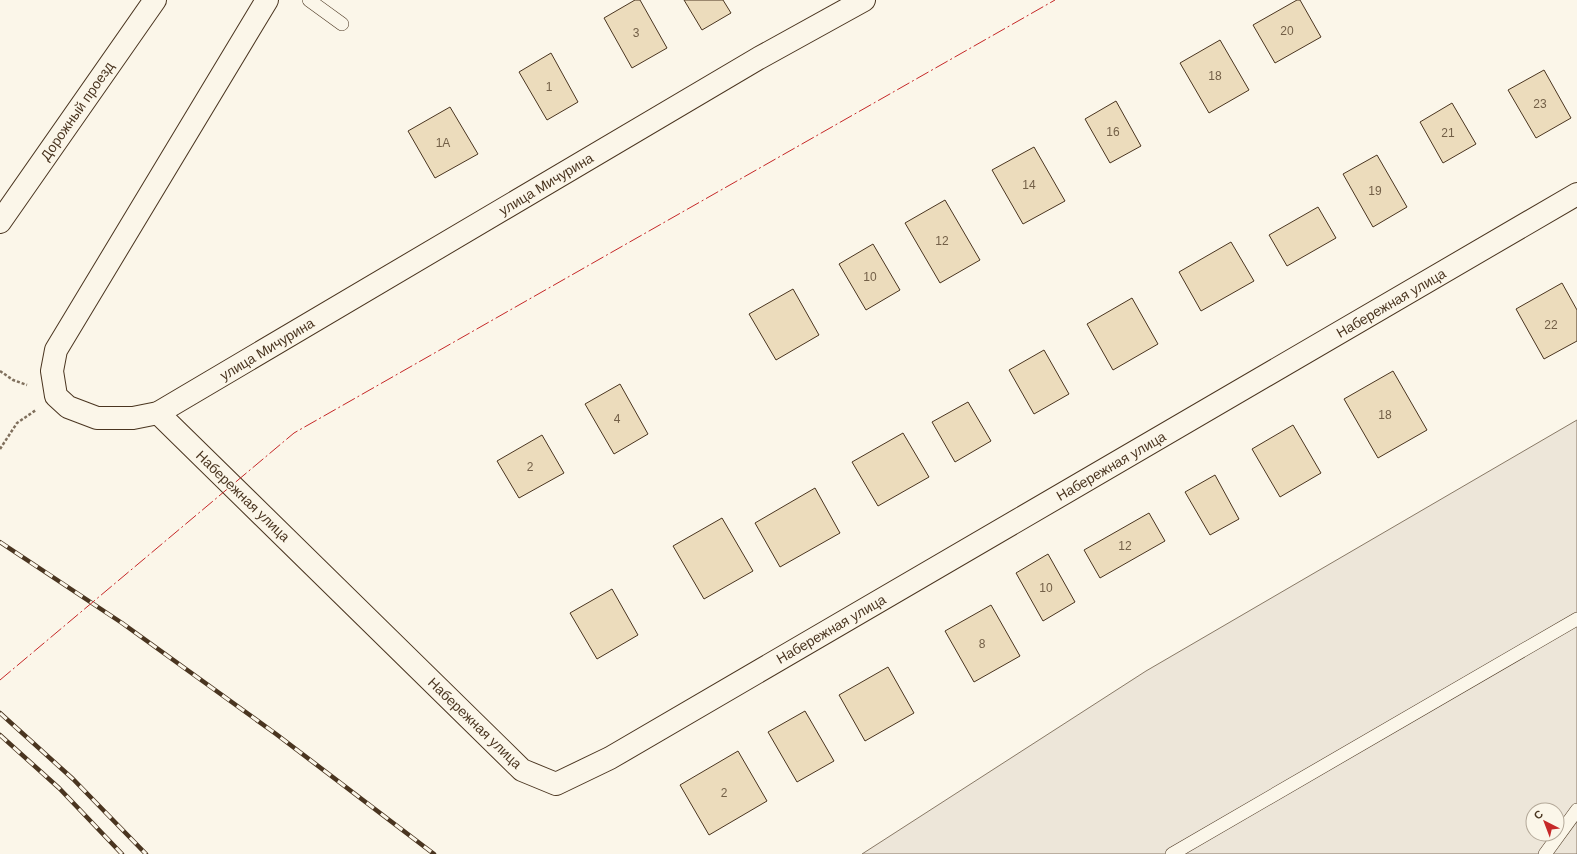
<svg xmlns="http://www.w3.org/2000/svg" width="1577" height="854" font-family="Arial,sans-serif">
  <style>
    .green { fill: #ede6d9; stroke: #887966; fill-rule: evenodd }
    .building { fill: #ecdcbc; stroke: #4a3520 }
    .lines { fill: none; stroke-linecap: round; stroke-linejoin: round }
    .lane-casing { stroke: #4a3520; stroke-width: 14 }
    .street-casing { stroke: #4a3520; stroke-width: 24 }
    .highway-casing { stroke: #4a3520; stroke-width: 24 }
    .path { stroke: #7f6f5c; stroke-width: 2.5; stroke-dasharray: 3 2; stroke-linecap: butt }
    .lane { stroke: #fbf6e9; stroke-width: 13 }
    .street { stroke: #fbf6e9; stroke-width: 22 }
    .highway { stroke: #fbf6e9; stroke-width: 22 }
    .rail-casing { stroke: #4a3520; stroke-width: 4.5 }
    .rail { stroke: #fbf6e9; stroke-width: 3; stroke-dasharray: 9; stroke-linecap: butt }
    .power { stroke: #c62828; stroke-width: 1; stroke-dasharray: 14 3 2 3; stroke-linecap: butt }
    .labels { text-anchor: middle; stroke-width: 3; stroke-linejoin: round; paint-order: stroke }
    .number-label { font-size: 12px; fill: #725f47 }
    .street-label { font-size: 14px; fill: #4a3520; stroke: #fbf6e9 }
  </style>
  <rect width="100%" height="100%" fill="#fbf6e9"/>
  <!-- green -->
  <path class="green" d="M 1577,420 L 1577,854 L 862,854 L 1146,671 ZM 1533,810 L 1557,810 L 1557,834 L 1533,834 Z"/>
  <!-- building -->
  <g class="building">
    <polygon points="635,0 640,0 667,48 632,68 604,18"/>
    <polygon points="684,0 723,0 731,13 702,30"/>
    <polygon points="1297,0 1300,0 1321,37 1275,63 1253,25"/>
    <polygon points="1220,40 1249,90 1209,113 1180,63"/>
    <polygon points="551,53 578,102 547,120 519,72"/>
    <polygon points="1544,70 1571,118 1536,138 1508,90"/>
    <polygon points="1116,101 1141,146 1110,163 1085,119"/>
    <polygon points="1452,103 1476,144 1443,163 1420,122"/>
    <polygon points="450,107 478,154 435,178 408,131"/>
    <polygon points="1034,147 1065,201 1023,224 992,170"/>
    <polygon points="1377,155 1407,207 1373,227 1343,174"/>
    <polygon points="945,200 980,260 940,283 905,223"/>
    <polygon points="1318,207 1336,238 1287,266 1269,235"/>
    <polygon points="1231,242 1254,281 1201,311 1179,272"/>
    <polygon points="873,244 900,290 866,310 839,264"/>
    <polygon points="1562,283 1577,310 1577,341 1544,359 1516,309"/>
    <polygon points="793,289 819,335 776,360 749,314"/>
    <polygon points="1132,298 1158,344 1113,370 1087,324"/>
    <polygon points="1044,350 1069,394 1034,414 1009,370"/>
    <polygon points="1393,371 1427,430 1378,458 1344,399"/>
    <polygon points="620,384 648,434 614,454 585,404"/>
    <polygon points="968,402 991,441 955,462 932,422"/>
    <polygon points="1293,425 1321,473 1280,497 1252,449"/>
    <polygon points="903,433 929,477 878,506 852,462"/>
    <polygon points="542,435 564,473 519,498 497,461"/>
    <polygon points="1215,475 1239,519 1210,535 1185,492"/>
    <polygon points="815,488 840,533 780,567 755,523"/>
    <polygon points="1149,513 1165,541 1100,578 1084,550"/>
    <polygon points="722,518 753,571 704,599 673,546"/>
    <polygon points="1048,554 1075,602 1043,621 1016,573"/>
    <polygon points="612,589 638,635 597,659 570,613"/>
    <polygon points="991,605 1020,656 974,682 945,631"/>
    <polygon points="888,667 914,713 865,741 839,695"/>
    <polygon points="805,711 834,761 797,782 768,732"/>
    <polygon points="738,751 767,801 709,835 680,785"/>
  </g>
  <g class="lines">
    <defs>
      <g id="lane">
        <polyline points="309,0 342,24"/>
        <polyline points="1172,854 1577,619"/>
        <polyline points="1545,854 1577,810"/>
      </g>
      <g id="street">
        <polyline points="267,0 56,350 52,371 56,396 68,407 97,418 133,418 158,413 759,58 864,0"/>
        <polyline points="158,413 522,770 556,784 610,758 1577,194"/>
      </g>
      <polyline id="highway" points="0,222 155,0"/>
    </defs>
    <!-- lane casing -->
    <use href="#lane" class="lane-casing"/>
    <!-- street casing -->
    <use href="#street" class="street-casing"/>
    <!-- highway casing -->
    <use href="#highway" class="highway-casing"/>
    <!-- path -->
    <g class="path">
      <polyline points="0,371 13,380 27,385"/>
      <polyline points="0,449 17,423 36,410"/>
    </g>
    <!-- lane -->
    <use href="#lane" class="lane"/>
    <!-- street -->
    <use href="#street" class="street"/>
    <!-- highway -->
    <use href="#highway" class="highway"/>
    <defs>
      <g id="rail">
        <polyline points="0,542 122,623 276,734 434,854"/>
        <polyline points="0,713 73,779 146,854"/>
        <polyline points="0,735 59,788 122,854"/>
      </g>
    </defs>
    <!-- rail casing -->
    <use href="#rail" class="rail-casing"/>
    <!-- rail -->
    <use href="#rail" class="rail"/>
    <!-- power -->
    <polyline class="power" points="0,680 294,433 1055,0"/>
  </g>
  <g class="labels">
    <!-- number labels -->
    <g class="number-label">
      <text x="1287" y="35">20</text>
      <text x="636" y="37">3</text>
      <text x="1215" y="80">18</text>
      <text x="549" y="91">1</text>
      <text x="1540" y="108">23</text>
      <text x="1113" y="136">16</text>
      <text x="1448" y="137">21</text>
      <text x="443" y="147">1А</text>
      <text x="1029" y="189">14</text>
      <text x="1375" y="195">19</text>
      <text x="942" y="245">12</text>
      <text x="870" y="281">10</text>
      <text x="1551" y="329">22</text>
      <text x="1385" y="419">18</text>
      <text x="617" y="423">4</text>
      <text x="530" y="471">2</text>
      <text x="1125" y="550">12</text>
      <text x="1046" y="592">10</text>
      <text x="982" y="648">8</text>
      <text x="724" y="797">2</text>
    </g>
    <!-- street labels -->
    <g class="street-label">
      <text transform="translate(77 111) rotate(-55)" y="5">Дорожный проезд</text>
      <text transform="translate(546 184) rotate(-31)" y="5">улица Мичурина</text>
      <text transform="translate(1391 303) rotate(-30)" y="5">Набережная улица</text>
      <text transform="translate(267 349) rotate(-31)" y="5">улица Мичурина</text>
      <text transform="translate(1111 466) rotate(-30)" y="5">Набережная улица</text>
      <text transform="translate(243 496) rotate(44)" y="5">Набережная улица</text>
      <text transform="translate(831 629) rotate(-30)" y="5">Набережная улица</text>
      <text transform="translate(475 723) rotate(44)" y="5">Набережная улица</text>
    </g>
  </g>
  <!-- north arrow -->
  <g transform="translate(1545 822) rotate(318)"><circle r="19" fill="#fbf6e9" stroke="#b4a999"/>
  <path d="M0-3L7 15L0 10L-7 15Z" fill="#c62828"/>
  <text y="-6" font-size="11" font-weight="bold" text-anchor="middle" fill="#4a3520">С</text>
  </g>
</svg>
